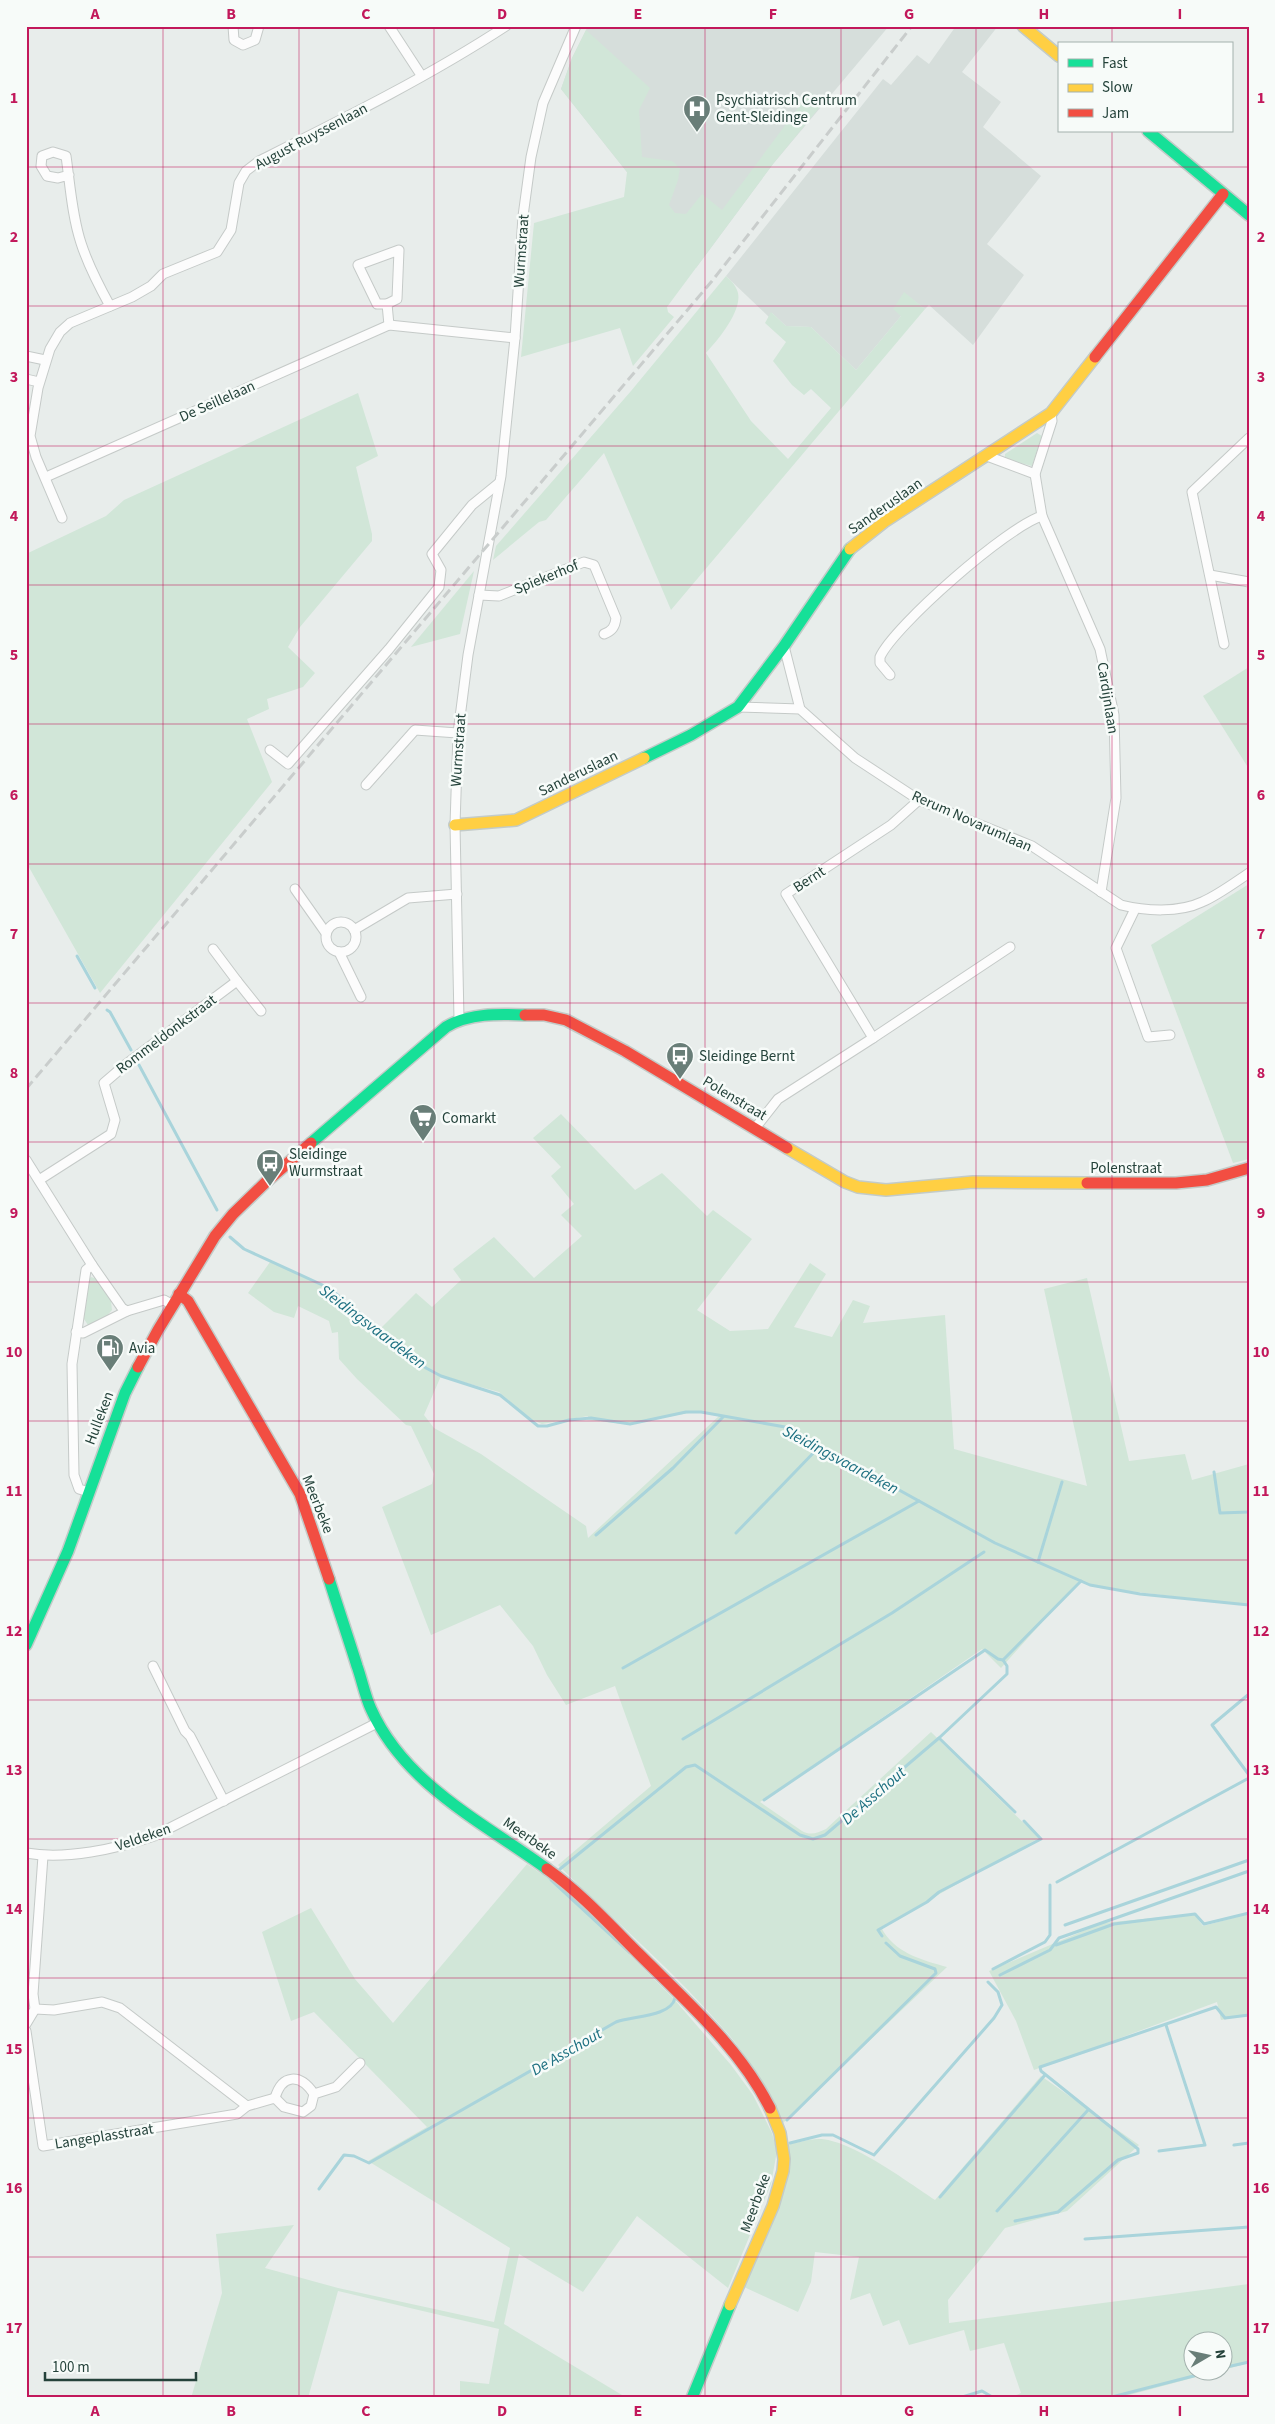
<svg xmlns="http://www.w3.org/2000/svg" width="1275" height="2424" font-family="'Source Sans 3',sans-serif">
  <style>
    .built { fill: #d6dedb }
    .green { fill: #d1e6d8; fill-rule: evenodd }
    .lines { fill: none; stroke-linecap: round; stroke-linejoin: round }
    .stream { stroke: #a9d4db; stroke-width: 3 }
    .street-casing { stroke: #c5cac8; stroke-width: 11 }
    .fast-casing { stroke: #c3cbc8; stroke-width: 14 }
    .slow-casing { stroke: #c3cbc8; stroke-width: 14 }
    .jam-casing { stroke: #c3cbc8; stroke-width: 14 }
    .street { stroke: #fcfcfc; stroke-width: 9 }
    .fast { stroke: #16e098; stroke-width: 11 }
    .slow { stroke: #ffcf43; stroke-width: 11 }
    .jam { stroke: #f24e42; stroke-width: 11 }
    .rail { stroke: #c9cdcc; stroke-width: 3; stroke-dasharray: 10 5; stroke-linecap: butt }
    .grid { fill: none; stroke: #c2185b; stroke-width: 1; stroke-opacity: 0.55 }
    .labels { text-anchor: middle; stroke-width: 5; stroke-linejoin: round; paint-order: stroke }
    .poi-label { font-size: 15px; fill: #24423a; stroke: #f7fbf9; text-anchor: start }
    .street-label { font-size: 15px; fill: #24423a; stroke: #f7fbf9 }
    .water-label { font-size: 16px; font-style: italic; fill: #1c6f80; stroke: #f7fbf9 }
    .neatline { fill: none; stroke: #c2185b; stroke-width: 2 }
    .grid-label { font-size: 16px; text-anchor: middle; font-weight: bold; fill: #c2185b }
  </style>
  <rect width="100%" height="100%" fill="#e8edeb"/>
  <!-- built -->
  <g class="built">
    <polygon points="588,26 889,26 773,164 696,268 672,229 561,89 572,58"/>
    <polygon points="956,26 998,26 962,72 1001,102 983,127 1041,176 987,244 1024,275 973,345 929,305 925,309 904,293 901,316 856,370 811,327 786,326 772,313 769,317 726,276 883,79 891,85 917,55 929,64"/>
  </g>
  <!-- green -->
  <g class="green">
    <polygon points="586,30 650,88 639,110 642,157 672,161 680,168 678,180 669,205 675,213 686,214 702,194 722,210 810,92 823,103 773,164 667,307 668,312 674,317 633,366 620,328 521,357 534,223 624,197 627,172 561,89 572,58"/>
    <path d="M 726,276 C 729,279 734,283 736,288 C 747,306 718,340 706,353 L 751,421 L 788,459 L 831,408 L 811,389 L 804,395 L 792,385 L 773,361 L 786,342 L 765,323 L 771,312 L 786,326 L 811,327 L 856,370 L 901,316 L 893,309 L 904,292 L 925,309 L 671,610 L 604,453 L 546,520 L 539,522 L 493,560 L 496,546 L 631,391 Z"/>
    <polygon points="358,393 378,456 356,467 372,534 372,541 300,627 288,647 315,673 303,687 267,699 269,709 247,719 272,782 100,993 26,862 26,554 106,516 124,500"/>
    <polygon points="1037,433 1042,436 1032,466 1005,459 1005,454"/>
    <polygon points="474,571 460,634 411,647"/>
    <polygon points="1249,667 1249,769 1203,696"/>
    <polygon points="1249,884 1249,1159 1233,1163 1151,945"/>
    <path d="M 561,1114 L 635,1190 L 662,1173 L 707,1216 L 713,1210 L 752,1239 L 697,1310 L 730,1331 L 768,1329 L 810,1263 L 826,1274 L 794,1327 L 832,1337 L 853,1300 L 870,1306 L 863,1323 L 945,1315 L 954,1449 L 1087,1486 L 1044,1289 L 1087,1278 L 1129,1461 L 1185,1454 L 1192,1480 L 1249,1464 L 1249,1605 L 1102,1588 L 1079,1581 L 1001,1668 L 982,1649 L 760,1802 L 802,1831 C 811,1836 817,1833 826,1829 L 931,1732 L 1039,1838 L 881,1927 C 894,1953 922,1960 947,1967 L 783,2123 C 767,2093 751,2061 729,2035 C 677,1974 615,1921 558,1865 L 651,1786 L 615,1686 L 566,1705 L 547,1675 L 533,1646 L 500,1605 L 431,1635 L 382,1507 L 432,1484 L 434,1474 L 411,1426 L 406,1425 L 357,1379 L 339,1359 L 338,1332 L 332,1333 L 329,1321 L 298,1306 L 294,1318 L 274,1312 L 248,1293 L 270,1262 L 329,1288 L 380,1329 L 416,1293 L 432,1307 L 461,1280 L 453,1269 L 494,1237 L 534,1278 L 582,1236 L 561,1215 L 574,1204 L 551,1176 L 561,1167 L 533,1138 ZM 441,1376 L 499,1392 L 530,1419 L 542,1424 L 588,1416 L 587,1420 L 625,1424 L 695,1412 L 720,1415 L 588,1538 L 586,1526 L 481,1454 L 434,1428 L 424,1415 Z"/>
    <polygon points="91,1277 97,1279 111,1301 112,1310 105,1318 88,1325 82,1316 88,1281"/>
    <polygon points="527,1864 562,1888 673,1998 731,2065 753,2095 772,2133 777,2151 771,2184 728,2288 637,2216 583,2292 519,2254 504,2324 627,2398 460,2398 460,2381 489,2384 499,2329 338,2291 308,2398 191,2398 222,2293 216,2234 294,2225 265,2268 338,2288 494,2322 510,2248 368,2161 427,2127 314,2012 291,2021 262,1932 311,1908 355,1979 393,2023"/>
    <polygon points="1194,1914 1203,1926 1249,1914 1249,2015 1221,2020 1217,2002 1034,2070 1016,2021 989,1971 1102,1923"/>
    <path d="M 1041,2076 L 1139,2145 L 1067,2211 L 1005,2228 L 948,2300 L 949,2323 L 1249,2284 L 1249,2363 L 1223,2370 L 1222,2342 L 1192,2342 L 1192,2372 L 1215,2372 L 1118,2398 L 1010,2398 L 1021,2393 L 1004,2343 L 970,2351 L 964,2330 L 909,2345 L 899,2320 L 883,2326 L 870,2293 L 850,2300 L 859,2257 L 815,2252 L 811,2282 L 798,2312 L 744,2287 C 760,2249 797,2185 788,2144 C 798,2143 808,2139 819,2139 C 850,2139 908,2182 935,2200 Z"/>
  </g>
  <g class="lines">
    <!-- stream -->
    <g class="stream">
      <polyline points="77,956 95,988"/>
      <polyline points="107,1010 110,1012 131,1050"/>
      <polyline points="139,1065 217,1210"/>
      <polyline points="230,1237 244,1249 329,1288 426,1368 441,1376 500,1395 538,1426 547,1426 569,1420 591,1418 630,1424 686,1412 701,1412 785,1427 995,1543 1090,1585 1140,1594 1249,1605"/>
      <polyline points="1214,1472 1220,1513 1249,1512"/>
      <polyline points="736,1533 820,1446"/>
      <polyline points="596,1535 673,1468 723,1417"/>
      <polyline points="1038,1562 1062,1482"/>
      <polyline points="623,1668 919,1501"/>
      <polyline points="1249,1694 1212,1725 1249,1775"/>
      <polyline points="939,1738 1015,1812"/>
      <polyline points="683,1739 892,1613 984,1552"/>
      <polyline points="764,1800 985,1650 998,1659 1003,1660"/>
      <polyline points="560,1869 686,1767 695,1765 800,1835 813,1839 825,1835 939,1738 1007,1674 1007,1666 1003,1660 1081,1581"/>
      <polyline points="551,1880 630,1953"/>
      <polyline points="1057,1882 1249,1778"/>
      <polyline points="1065,1925 1249,1860"/>
      <polyline points="882,1936 878,1930 927,1902 939,1892 1041,1839 1024,1821"/>
      <polyline points="1056,1945 1114,1924 1195,1914 1204,1924 1249,1913"/>
      <polyline points="993,1969 1045,1942 1050,1935 1050,1885"/>
      <polyline points="1000,1975 1050,1950 1059,1938 1249,1871"/>
      <polyline points="787,2120 936,1973 935,1969 900,1956 886,1943"/>
      <polyline points="790,2143 822,2135 833,2135 874,2155 994,2018 1002,2005 998,1992 988,1982"/>
      <polyline points="1234,2145 1249,2143"/>
      <polyline points="1159,2151 1205,2145 1166,2025"/>
      <path d="M 319,2189 L 344,2155 L 354,2156 L 369,2163 L 616,2022 C 631,2016 671,2017 675,1998"/>
      <polyline points="940,2197 1045,2075"/>
      <polyline points="997,2211 1088,2110"/>
      <polyline points="1015,2221 1058,2212 1118,2160 1138,2153 1138,2149 1041,2071 1040,2067 1216,2007 1225,2018 1249,2015"/>
      <polyline points="1085,2239 1249,2227"/>
      <polyline points="1222,2368 1249,2362"/>
      <polyline points="959,2398 982,2391 994,2398"/>
      <polyline points="1108,2398 1209,2372"/>
    </g>
    <defs>
      <g id="street">
        <polyline points="233,26 234,40 243,45 255,40 259,26"/>
        <polyline points="389,26 421,75"/>
        <path d="M 69,175 L 58,178 L 47,176 L 41,166 L 42,156 L 53,152 L 66,156 C 70,184 72,216 81,243 C 88,265 99,286 110,306"/>
        <polygon points="399,250 397,299 387,304 377,304 358,265"/>
        <polyline points="387,304 389,325"/>
        <polyline points="26,356 45,360"/>
        <polyline points="26,379 39,382"/>
        <polyline points="1051,413 1052,421 1035,474 1042,516 1100,649 1114,715 1116,798 1101,892"/>
        <polyline points="987,456 1035,474"/>
        <polyline points="46,477 389,325 515,338"/>
        <path d="M 62,518 L 36,457 L 30,436 L 38,388 L 50,349 L 60,332 L 70,323 L 132,297 L 151,286 L 163,274 L 217,252 L 231,230 L 239,183 L 246,171 L 259,161 C 343,119 428,77 506,26"/>
        <polyline points="1210,575 1249,582"/>
        <path d="M 479,595 L 499,596 L 584,562 L 594,565 L 616,618 C 615,627 612,631 604,634"/>
        <polyline points="1224,644 1192,492 1249,438"/>
        <polyline points="784,646 800,709"/>
        <path d="M 890,675 L 880,663 L 880,657 C 894,626 1008,526 1042,516"/>
        <path d="M 738,707 L 800,709 L 855,758 L 919,800 L 1032,846 L 1121,905 C 1145,911 1179,913 1202,902 C 1218,895 1234,883 1249,873"/>
        <polyline points="270,750 288,764 389,649 439,587 441,570 432,554 472,505 499,483"/>
        <polyline points="366,785 415,730 458,733"/>
        <polyline points="295,889 326,933"/>
        <polyline points="1135,909 1116,948 1148,1037 1170,1035"/>
        <circle cx="341" cy="937" r="15"/>
        <polyline points="354,930 408,898 457,894"/>
        <polyline points="213,949 237,981"/>
        <polyline points="339,952 361,997"/>
        <polyline points="459,1019 455,825 458,733 468,655 501,476 515,338 523,216 531,157 543,103 576,26"/>
        <polyline points="873,1038 1010,947"/>
        <polyline points="756,1127 778,1099 873,1038 786,894 891,825 919,800"/>
        <polyline points="26,1160 92,1265 122,1308 127,1311 164,1300 173,1305"/>
        <polyline points="39,1180 111,1134 115,1120 104,1083 125,1065 237,981 261,1011"/>
        <polyline points="76,1332 83,1333 127,1311"/>
        <polyline points="89,1492 79,1489 74,1475 72,1364 86,1270 92,1265"/>
        <polyline points="153,1666 185,1731 190,1736 224,1801"/>
        <path d="M 26,1853 C 66,1860 116,1849 154,1836 L 377,1723"/>
        <polyline points="35,2009 54,2010 102,2002 120,2008 247,2106"/>
        <polyline points="26,2024 35,2009 33,1994 43,1856"/>
        <polyline points="26,2031 43,2146 237,2114 247,2106 275,2098 284,2107 303,2112 311,2106 314,2094 336,2087 360,2063"/>
        <path d="M 275,2098 C 282,2074 300,2073 314,2094"/>
      </g>
      <g id="fast">
        <polyline points="1148,131 1249,215"/>
        <polyline points="644,758 691,735 738,707 784,646 850,549"/>
        <path d="M 311,1143 L 446,1027 C 469,1013 498,1014 525,1015"/>
        <path d="M 329,1579 C 338,1608 348,1637 357,1666 C 362,1680 365,1696 371,1709 C 405,1785 484,1823 547,1869"/>
        <polyline points="26,1645 68,1551 125,1393 138,1367"/>
        <polyline points="692,2398 730,2305"/>
      </g>
      <g id="slow">
        <polyline points="1023,26 1059,56"/>
        <polyline points="850,549 884,522 1051,413 1095,357"/>
        <polyline points="455,825 516,820 644,758"/>
        <polyline points="787,1148 845,1182 858,1187 886,1190 973,1182 1087,1183"/>
        <polyline points="730,2305 773,2206 783,2171 784,2159 780,2133 770,2108"/>
      </g>
      <g id="jam">
        <polyline points="1095,357 1223,194"/>
        <polyline points="525,1015 544,1015 566,1020 625,1051 787,1148"/>
        <polyline points="1087,1183 1176,1183 1207,1180 1249,1168"/>
        <polyline points="179,1294 188,1301 300,1494 329,1579"/>
        <polyline points="138,1367 158,1330 215,1236 233,1214 266,1182 311,1143"/>
        <path d="M 547,1869 C 581,1893 610,1925 639,1954 C 686,2001 740,2048 770,2108"/>
      </g>
    </defs>
    <!-- street casing -->
    <use href="#street" class="street-casing"/>
    <!-- fast casing -->
    <use href="#fast" class="fast-casing"/>
    <!-- slow casing -->
    <use href="#slow" class="slow-casing"/>
    <!-- jam casing -->
    <use href="#jam" class="jam-casing"/>
    <!-- street -->
    <use href="#street" class="street"/>
    <!-- fast -->
    <use href="#fast" class="fast"/>
    <!-- slow -->
    <use href="#slow" class="slow"/>
    <!-- jam -->
    <use href="#jam" class="jam"/>
    <!-- rail -->
    <polyline class="rail" points="26,1089 712,281 912,26"/>
  </g>
  <!-- grid -->
  <path class="grid" d="M 163,26 L 163,2398M 299,26 L 299,2398M 434,26 L 434,2398M 570,26 L 570,2398M 705,26 L 705,2398M 841,26 L 841,2398M 976,26 L 976,2398M 1112,26 L 1112,44M 1112,131 L 1112,2398M 26,167 L 1249,167M 26,306 L 1249,306M 26,446 L 1249,446M 26,585 L 1249,585M 26,724 L 1249,724M 26,864 L 1249,864M 26,1003 L 1249,1003M 26,1142 L 1249,1142M 26,1282 L 1249,1282M 26,1421 L 1249,1421M 26,1560 L 1249,1560M 26,1700 L 1249,1700M 26,1839 L 1249,1839M 26,1978 L 1249,1978M 26,2118 L 1249,2118M 26,2257 L 1249,2257"/>
  <!-- icons -->
  <defs>
    <symbol id="hospital-pin" viewBox="-11 -11 22 30"><path d="M0 17L-7.5 6A9.5 9.5 0 1 1 7.5 6Z" fill="#697e78" stroke="#f7fbf9"/><path d="M-5-5h3v3.5h4V-5h3V5h-3V1.5h-4V5h-3Z" fill="#fff"/></symbol>
    <symbol id="bus-pin" viewBox="-11 -11 22 30"><path d="M0 17L-7.5 6A9.5 9.5 0 1 1 7.5 6Z" fill="#697e78" stroke="#f7fbf9"/><path d="M-5-6H5V4H4V6H2V4H-2V6H-4V4H-5ZM-3.5-4V0h7V-4ZM-3.5 1.2v1.5H-2V1.2ZM2 1.2v1.5H3.5V1.2Z" fill="#fff"/></symbol>
    <symbol id="supermarket-pin" viewBox="-11 -11 22 30"><path d="M0 17L-7.5 6A9.5 9.5 0 1 1 7.5 6Z" fill="#697e78" stroke="#f7fbf9"/><path d="M-6-5.5h2.5l.6 2H6L4.5 2H-2.5L-4.4-4H-6ZM-1.5 3.2a1.3 1.3 0 1 0 .1 0ZM3 3.2a1.3 1.3 0 1 0 .1 0Z" fill="#fff"/></symbol>
    <symbol id="fuel-pin" viewBox="-11 -11 22 30"><path d="M0 17L-7.5 6A9.5 9.5 0 1 1 7.5 6Z" fill="#697e78" stroke="#f7fbf9"/><path d="M-5.5-6h7V0h2V4h1.3V-2.5L3-4.5l.8-.8L6-3V5H2.5V1h-1V6h-7ZM-4.2-4.7v3.2H.2V-4.7Z" fill="#fff"/></symbol>
  </defs>
  <g fill-rule="evenodd">
    <use href="#hospital-pin" x="681" y="93" width="32" height="43"/>
    <use href="#bus-pin" x="664" y="1040" width="32" height="43"/>
    <use href="#supermarket-pin" x="407" y="1102" width="32" height="43"/>
    <use href="#bus-pin" x="254" y="1147" width="32" height="43"/>
    <use href="#fuel-pin" x="94" y="1332" width="32" height="43"/>
  </g>
  <g class="labels">
    <!-- poi labels -->
    <g class="poi-label">
      <text x="716" y="105">Psychiatrisch Centrum<tspan x="716" dy="17">Gent-Sleidinge</tspan></text>
      <text x="699" y="1061">Sleidinge Bernt</text>
      <text x="442" y="1123">Comarkt</text>
      <text x="289" y="1159">Sleidinge<tspan x="289" dy="17">Wurmstraat</tspan></text>
      <text x="129" y="1353">Avia</text>
    </g>
    <!-- street labels -->
    <g class="street-label">
      <text transform="translate(311 136) rotate(-28)" y="5">August Ruyssenlaan</text>
      <text transform="translate(521 251) rotate(-86)" y="5">Wurmstraat</text>
      <text transform="translate(217 401) rotate(-24)" y="5">De Seillelaan</text>
      <text transform="translate(885 506) rotate(-35)" y="5">Sanderuslaan</text>
      <text transform="translate(546 577) rotate(-22)" y="5">Spiekerhof</text>
      <text transform="translate(1108 698) rotate(81)" y="5">Cardijnlaan</text>
      <text transform="translate(458 750) rotate(-86)" y="5">Wurmstraat</text>
      <text transform="translate(578 773) rotate(-26)" y="5">Sanderuslaan</text>
      <text transform="translate(972 821) rotate(24)" y="5">Rerum Novarumlaan</text>
      <text transform="translate(809 879) rotate(-33)" y="5">Bernt</text>
      <text transform="translate(166 1034) rotate(-37)" y="5">Rommeldonkstraat</text>
      <text transform="translate(735 1098) rotate(31)" y="5">Polenstraat</text>
      <text x="1126" y="1173">Polenstraat</text>
      <text transform="translate(99 1418) rotate(-69)" y="5">Hulleken</text>
      <text transform="translate(318 1504) rotate(68)" y="5">Meerbeke</text>
      <text transform="translate(143 1837) rotate(-19)" y="5">Veldeken</text>
      <text transform="translate(530 1838) rotate(35)" y="5">Meerbeke</text>
      <text transform="translate(104 2136) rotate(-9)" y="5">Langeplasstraat</text>
      <text transform="translate(755 2203) rotate(-70)" y="5">Meerbeke</text>
    </g>
    <!-- water labels -->
    <g class="water-label">
      <text transform="translate(373 1326) rotate(37)" y="6">Sleidingsvaardeken</text>
      <text transform="translate(841 1459) rotate(28)" y="6">Sleidingsvaardeken</text>
      <text transform="translate(873 1795) rotate(-41)" y="6">De Asschout</text>
      <text transform="translate(566 2051) rotate(-30)" y="6">De Asschout</text>
    </g>
  </g>
  <!-- border -->
  <rect width="1275" height="2424" fill="none" stroke="#f7fbf9" stroke-width="55"/>
  <!-- legend -->
  <rect x="1058" y="42" width="175" height="90" fill="#f7fbf9" stroke="#a3b1ad"/>
  <rect x="1068" y="59" width="25" height="8" fill="#16e098" stroke="#a3b1ad"/>
  <text x="1102" y="68" font-size="15" fill="#24423a">Fast</text>
  <rect x="1068" y="84" width="25" height="8" fill="#ffcf43" stroke="#a3b1ad"/>
  <text x="1102" y="92" font-size="15" fill="#24423a">Slow</text>
  <rect x="1068" y="109" width="25" height="8" fill="#f24e42" stroke="#a3b1ad"/>
  <text x="1102" y="118" font-size="15" fill="#24423a">Jam</text>
  <!-- north arrow -->
  <g transform="translate(1208 2356) rotate(81)"><circle r="24" fill="#f7fbf9" stroke="#a3b1ad"/>
  <path d="M0-4L9 19L0 12L-9 19Z" fill="#697e78"/>
  <text y="-8" font-size="14" font-weight="bold" text-anchor="middle" fill="#24423a">N</text>
  </g>
  <!-- scale -->
  <path d="M45 2372v8h151v-8" fill="none" stroke="#24423a" stroke-width="2.5"/>
  <text x="52" y="2372" font-size="15" fill="#24423a" stroke="#f7fbf9" stroke-width="4" paint-order="stroke">100 m</text>
  <rect x="28" y="28" width="1220" height="2368" class="neatline"/>
  <g class="grid-label">
    <text x="95" y="19">A</text>
    <text x="231" y="19">B</text>
    <text x="366" y="19">C</text>
    <text x="502" y="19">D</text>
    <text x="638" y="19">E</text>
    <text x="773" y="19">F</text>
    <text x="909" y="19">G</text>
    <text x="1044" y="19">H</text>
    <text x="1180" y="19">I</text>
    <text x="14" y="103">1</text>
    <text x="1261" y="103">1</text>
    <text x="14" y="242">2</text>
    <text x="1261" y="242">2</text>
    <text x="14" y="382">3</text>
    <text x="1261" y="382">3</text>
    <text x="14" y="521">4</text>
    <text x="1261" y="521">4</text>
    <text x="14" y="660">5</text>
    <text x="1261" y="660">5</text>
    <text x="14" y="800">6</text>
    <text x="1261" y="800">6</text>
    <text x="14" y="939">7</text>
    <text x="1261" y="939">7</text>
    <text x="14" y="1078">8</text>
    <text x="1261" y="1078">8</text>
    <text x="14" y="1218">9</text>
    <text x="1261" y="1218">9</text>
    <text x="14" y="1357">10</text>
    <text x="1261" y="1357">10</text>
    <text x="14" y="1496">11</text>
    <text x="1261" y="1496">11</text>
    <text x="14" y="1636">12</text>
    <text x="1261" y="1636">12</text>
    <text x="14" y="1775">13</text>
    <text x="1261" y="1775">13</text>
    <text x="14" y="1914">14</text>
    <text x="1261" y="1914">14</text>
    <text x="14" y="2054">15</text>
    <text x="1261" y="2054">15</text>
    <text x="14" y="2193">16</text>
    <text x="1261" y="2193">16</text>
    <text x="14" y="2333">17</text>
    <text x="1261" y="2333">17</text>
    <text x="95" y="2416">A</text>
    <text x="231" y="2416">B</text>
    <text x="366" y="2416">C</text>
    <text x="502" y="2416">D</text>
    <text x="638" y="2416">E</text>
    <text x="773" y="2416">F</text>
    <text x="909" y="2416">G</text>
    <text x="1044" y="2416">H</text>
    <text x="1180" y="2416">I</text>
  </g>
</svg>
